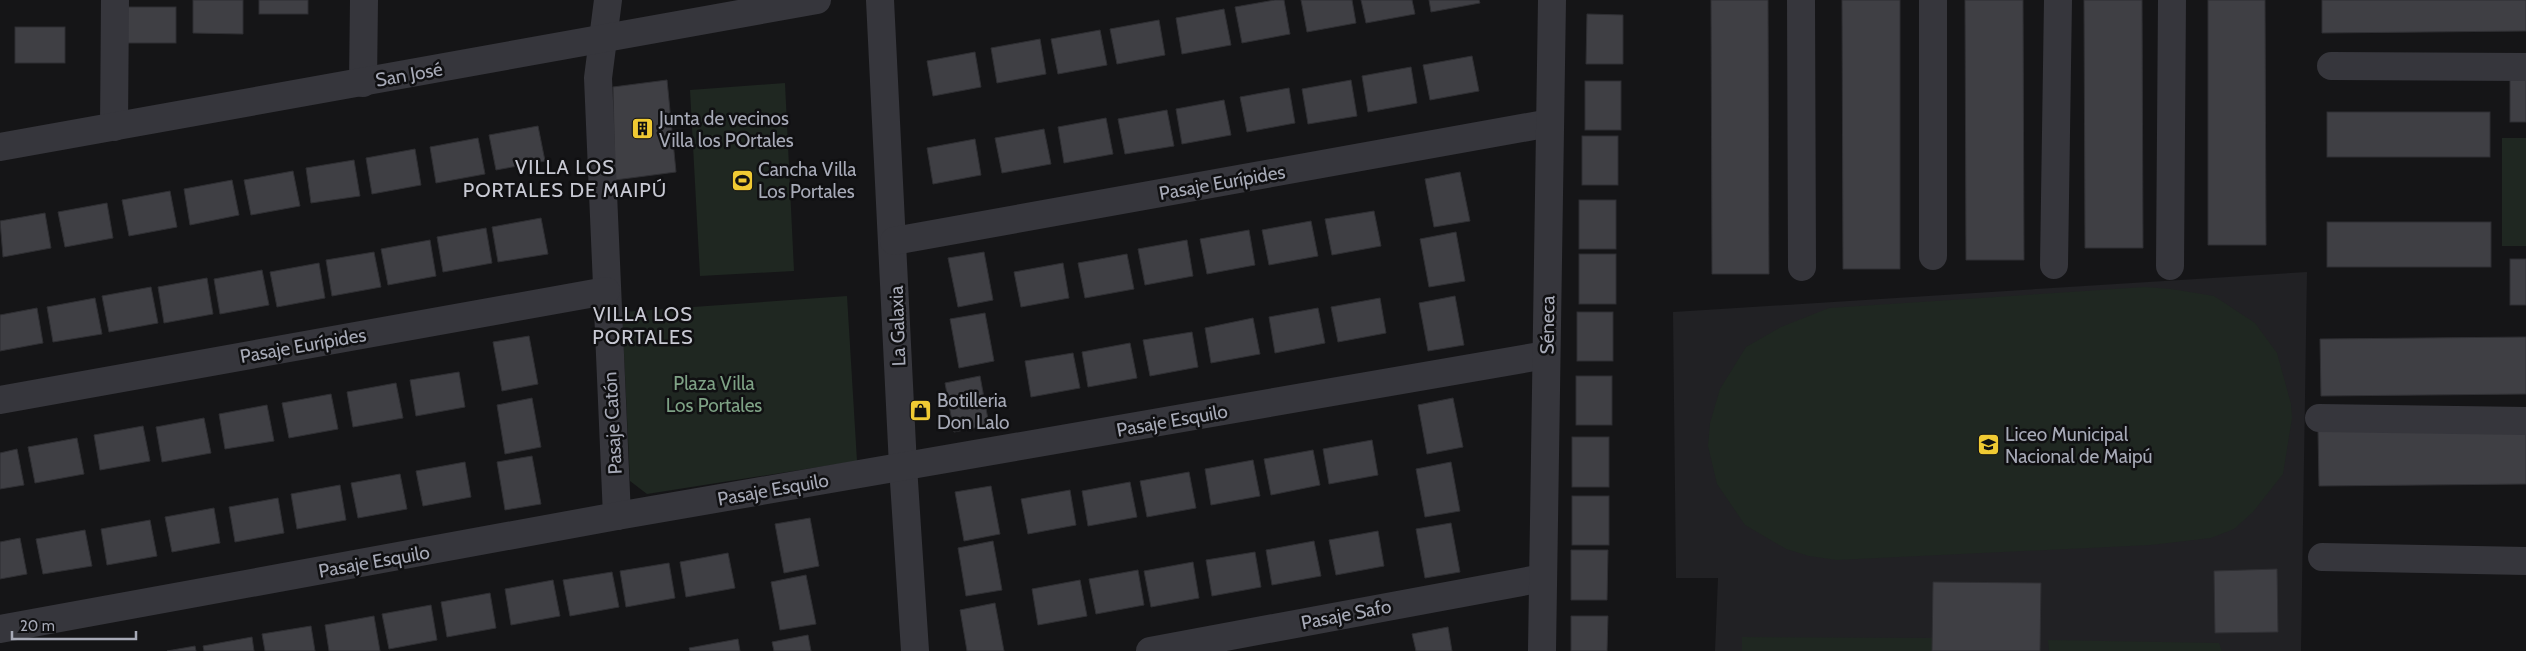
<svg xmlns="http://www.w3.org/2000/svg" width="2526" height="651" font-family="Cabin,sans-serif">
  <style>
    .built { fill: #212124 }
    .green { fill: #1f2721 }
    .building { fill: #3f3f44; stroke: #2f2f33 }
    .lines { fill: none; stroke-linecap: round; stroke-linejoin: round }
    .minor { stroke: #36363c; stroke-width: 28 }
    .labels { text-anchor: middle; stroke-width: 5; stroke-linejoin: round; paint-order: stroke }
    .street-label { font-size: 19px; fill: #a7aab7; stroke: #101012 }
    .poi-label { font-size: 19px; fill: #a7aab7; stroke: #101012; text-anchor: start }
    .park-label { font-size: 19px; fill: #7ea285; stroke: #101012 }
    .neighbourhood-label { font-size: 20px; letter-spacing: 1px; fill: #c8c9d3; stroke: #101012 }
  </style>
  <rect width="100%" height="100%" fill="#151517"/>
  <!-- built -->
  <polygon class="built" points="2307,272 2301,651 1715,651 1718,578 1676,578 1673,312"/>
  <!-- green -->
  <g class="green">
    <polygon points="785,83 794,271 700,276 690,90"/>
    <rect x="2502" y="138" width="24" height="108"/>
    <polygon points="2145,287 2171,289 2214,296 2255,323 2277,353 2291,404 2292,418 2283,474 2253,512 2234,529 2211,538 2151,545 1837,560 1809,556 1786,549 1745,525 1717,484 1708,446 1710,423 1720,389 1746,347 1781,327 1829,308"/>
    <polygon points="847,296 857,461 647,494 630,481 622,312"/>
    <polygon points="1742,637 1932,638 1932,651 1742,651"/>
    <polygon points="2048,640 2219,643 2222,651 2049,651"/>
  </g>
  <!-- building -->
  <g class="building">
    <polygon points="193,0 243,0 243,34 193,33"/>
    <rect x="259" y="0" width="49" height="14"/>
    <polygon points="1275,0 1284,0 1290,34 1242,43 1235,7"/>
    <polygon points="1301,0 1352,0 1356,23 1307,32"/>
    <polygon points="1361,0 1412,0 1415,14 1366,23"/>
    <polygon points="1429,0 1479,0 1480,3 1431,12"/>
    <polygon points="1711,0 1768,0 1769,274 1712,274"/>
    <polygon points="1842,0 1900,0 1900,269 1843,269"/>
    <polygon points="1965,0 2023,0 2024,260 1966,260"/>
    <polygon points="2084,0 2142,0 2143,248 2085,248"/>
    <polygon points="2208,0 2265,0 2266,245 2208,245"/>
    <polygon points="2322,0 2526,0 2526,31 2322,33"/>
    <rect x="126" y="7" width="50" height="36"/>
    <polygon points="1224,9 1231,45 1182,54 1176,18"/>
    <polygon points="1587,14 1623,15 1623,64 1586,64"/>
    <polygon points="1159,20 1165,55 1117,64 1110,29"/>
    <rect x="15" y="27" width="50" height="36"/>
    <polygon points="1100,30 1107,65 1058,74 1051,39"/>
    <polygon points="1040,39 1046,74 997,83 991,48"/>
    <polygon points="975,52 981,87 933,96 927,61"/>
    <polygon points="1472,56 1479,91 1430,100 1423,65"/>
    <polygon points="1411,67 1417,103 1368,112 1362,76"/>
    <rect x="2510" y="77" width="16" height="45"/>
    <polygon points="667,80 676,172 615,180 613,87"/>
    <polygon points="1351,80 1357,116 1308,124 1302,89"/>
    <rect x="1585" y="81" width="36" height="49"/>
    <polygon points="1289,88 1295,123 1247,132 1240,97"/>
    <polygon points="1224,100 1231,135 1182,144 1176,109"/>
    <polygon points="1167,110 1174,146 1125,154 1118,119"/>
    <rect x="2327" y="112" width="163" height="45"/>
    <polygon points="1106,118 1113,154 1064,163 1058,127"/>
    <polygon points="538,126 545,161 496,170 489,135"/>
    <polygon points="1044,129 1051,164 1002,173 995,138"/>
    <rect x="1582" y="136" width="36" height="49"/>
    <polygon points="478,138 485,174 436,183 430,147"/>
    <polygon points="975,139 981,175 933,184 927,148"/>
    <polygon points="415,149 421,185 372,194 366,158"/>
    <polygon points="354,160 360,196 311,203 306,168"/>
    <polygon points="293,171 300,206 251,215 244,180"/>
    <polygon points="1460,172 1470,221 1434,227 1425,179"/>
    <polygon points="232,180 239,215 190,225 184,189"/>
    <polygon points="170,191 177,227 129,236 122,200"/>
    <rect x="1579" y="200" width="37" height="49"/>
    <polygon points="107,203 113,238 65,247 58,212"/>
    <polygon points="1374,211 1381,246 1332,255 1325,219"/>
    <polygon points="45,213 51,248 3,257 0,221"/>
    <polygon points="541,218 548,254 498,262 492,227"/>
    <polygon points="1311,221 1318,256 1269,265 1262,230"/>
    <rect x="2327" y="222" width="164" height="45"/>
    <polygon points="486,228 492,263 443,272 437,237"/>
    <polygon points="1249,230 1255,265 1207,274 1200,239"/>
    <polygon points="1456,232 1465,281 1429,287 1420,239"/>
    <polygon points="430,240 436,276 388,285 381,249"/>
    <polygon points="1187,240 1193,276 1145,285 1138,249"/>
    <polygon points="374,252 381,287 332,296 326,260"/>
    <polygon points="984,252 993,300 958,307 948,258"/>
    <polygon points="1127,254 1134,289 1085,298 1078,263"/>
    <rect x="1579" y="254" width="37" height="50"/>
    <rect x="2510" y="259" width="16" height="46"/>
    <polygon points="319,263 325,298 277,307 270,272"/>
    <polygon points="1063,263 1069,298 1021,307 1014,272"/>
    <polygon points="262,270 269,305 220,314 214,279"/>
    <polygon points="207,278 213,314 164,323 158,287"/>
    <polygon points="151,287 158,323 109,332 102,296"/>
    <polygon points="1455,296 1464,345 1428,351 1419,303"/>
    <polygon points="95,298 102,334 53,342 47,307"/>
    <polygon points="1380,298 1386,333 1338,342 1331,307"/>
    <polygon points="37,308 43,343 0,351 0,315"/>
    <polygon points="1318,308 1325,343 1275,353 1269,317"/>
    <rect x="1577" y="312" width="36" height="49"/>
    <polygon points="985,313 994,361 959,368 950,319"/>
    <polygon points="1253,318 1260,354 1211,363 1205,328"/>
    <polygon points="1192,332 1198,367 1150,376 1143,340"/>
    <polygon points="529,336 538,384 502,391 493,342"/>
    <polygon points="2526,337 2526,394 2321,396 2320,339"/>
    <polygon points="1130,343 1137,378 1088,387 1082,352"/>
    <polygon points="1073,353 1080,388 1031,397 1025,361"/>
    <polygon points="459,372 465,407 416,416 410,380"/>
    <polygon points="980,376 989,425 954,432 945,383"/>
    <rect x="1576" y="376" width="36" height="49"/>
    <polygon points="396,383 403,418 353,427 347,392"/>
    <polygon points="331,394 338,429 289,438 282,403"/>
    <polygon points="532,398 541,447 505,454 497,405"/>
    <polygon points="1453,398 1463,447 1427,454 1418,405"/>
    <polygon points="267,405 274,441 225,449 219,414"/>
    <polygon points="204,418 211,453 162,462 156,427"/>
    <polygon points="143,426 150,461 100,470 94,435"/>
    <polygon points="2526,427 2526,484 2319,486 2318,429"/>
    <rect x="1572" y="437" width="37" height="50"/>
    <polygon points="77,438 84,474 35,483 28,447"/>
    <polygon points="1372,440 1378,475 1329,484 1323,449"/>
    <polygon points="17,449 24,485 0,489 0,453"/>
    <polygon points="1313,450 1320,485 1271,495 1264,459"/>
    <polygon points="532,456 541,504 505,510 497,462"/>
    <polygon points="1253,460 1260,496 1211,505 1205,469"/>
    <polygon points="465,462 471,497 423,506 416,471"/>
    <polygon points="1451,462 1460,511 1425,517 1416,469"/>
    <polygon points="1189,472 1196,508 1147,517 1140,481"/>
    <polygon points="400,474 407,509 358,518 351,483"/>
    <polygon points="1130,482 1137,517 1088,526 1082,491"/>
    <polygon points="340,485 346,520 297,529 291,494"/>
    <polygon points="991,486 1000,534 964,541 955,492"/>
    <polygon points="1070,490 1076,525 1028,534 1021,499"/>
    <rect x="1572" y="496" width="37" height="49"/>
    <polygon points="278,498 284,533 235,542 229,507"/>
    <polygon points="214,508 220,543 172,552 165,517"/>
    <polygon points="810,518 819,566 784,573 775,524"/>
    <polygon points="150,520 157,556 107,565 101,529"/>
    <polygon points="1451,523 1460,572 1425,578 1416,529"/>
    <polygon points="85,530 92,566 43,574 36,539"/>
    <polygon points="1378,531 1384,566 1336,575 1329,540"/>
    <polygon points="20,538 27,574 0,579 0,542"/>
    <polygon points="993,541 1002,590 966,596 958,548"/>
    <polygon points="1314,541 1321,576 1272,585 1266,550"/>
    <polygon points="1571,550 1608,550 1607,600 1571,600"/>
    <polygon points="1255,552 1261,587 1212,596 1206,560"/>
    <polygon points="728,553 735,588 686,597 680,562"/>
    <polygon points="1193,562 1199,598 1151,607 1144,571"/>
    <polygon points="669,563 675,598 626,607 620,571"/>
    <polygon points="2277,569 2278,632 2215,633 2214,571"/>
    <polygon points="1138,570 1144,605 1096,614 1089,579"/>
    <polygon points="612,572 619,607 570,616 563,580"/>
    <polygon points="806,575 816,624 780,630 771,582"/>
    <polygon points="553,580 560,616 511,625 505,589"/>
    <polygon points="1080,580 1087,616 1038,625 1032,589"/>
    <polygon points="1933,582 2041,583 2040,651 1932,651"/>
    <polygon points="490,593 496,628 447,637 441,602"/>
    <polygon points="995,603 1004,651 967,651 960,610"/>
    <polygon points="431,605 437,640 389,649 382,614"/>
    <polygon points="374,616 380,651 329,651 325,625"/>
    <polygon points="1571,616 1608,616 1607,651 1571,651"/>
    <polygon points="311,626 315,651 265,651 262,634"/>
    <polygon points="1448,627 1452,651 1416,651 1412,634"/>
    <polygon points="808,635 811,651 774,651 772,642"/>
    <polygon points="252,637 254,651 204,651 203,646"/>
    <polygon points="738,639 740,651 690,651 689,648"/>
    <polygon points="195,646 196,651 167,651"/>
  </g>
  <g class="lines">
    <!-- minor -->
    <g class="minor">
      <polyline points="608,0 598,78 617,516"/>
      <polyline points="880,0 903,466 915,651"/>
      <polyline points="1801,0 1802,267"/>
      <polyline points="1933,0 1933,256"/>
      <polyline points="2331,66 2526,67"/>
      <polyline points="363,83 364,0"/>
      <polyline points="114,127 115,0"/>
      <polyline points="0,147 817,0"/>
      <polyline points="894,241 1550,123"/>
      <polyline points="2054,265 2058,0"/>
      <polyline points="2170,266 2172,0"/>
      <polyline points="0,400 606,291"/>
      <polyline points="2319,418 2526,421"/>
      <polyline points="2322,557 2526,561"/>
      <polyline points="0,629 617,516 1546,355"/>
      <polyline points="1150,651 1543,578"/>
      <polyline points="1542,651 1552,0"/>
    </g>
  </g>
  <!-- icons -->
  <defs>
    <symbol id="building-square" viewBox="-11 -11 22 22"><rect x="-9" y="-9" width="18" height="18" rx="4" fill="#f0ca33" stroke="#101012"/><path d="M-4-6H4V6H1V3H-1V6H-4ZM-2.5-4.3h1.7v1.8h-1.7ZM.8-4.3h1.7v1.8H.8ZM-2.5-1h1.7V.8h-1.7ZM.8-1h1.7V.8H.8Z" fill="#111"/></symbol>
    <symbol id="stadium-square" viewBox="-11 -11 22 22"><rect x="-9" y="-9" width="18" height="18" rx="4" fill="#f0ca33" stroke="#101012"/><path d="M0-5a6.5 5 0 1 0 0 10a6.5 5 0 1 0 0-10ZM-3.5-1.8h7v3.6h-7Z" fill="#111"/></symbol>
    <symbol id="shop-square" viewBox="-11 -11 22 22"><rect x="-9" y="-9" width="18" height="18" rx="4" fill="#f0ca33" stroke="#101012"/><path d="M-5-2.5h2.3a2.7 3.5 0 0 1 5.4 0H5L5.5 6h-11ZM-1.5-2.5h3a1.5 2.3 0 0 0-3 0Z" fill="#111"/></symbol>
    <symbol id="school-square" viewBox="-11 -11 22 22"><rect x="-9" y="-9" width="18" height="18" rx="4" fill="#f0ca33" stroke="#101012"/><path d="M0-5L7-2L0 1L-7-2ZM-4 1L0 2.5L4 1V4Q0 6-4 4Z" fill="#111"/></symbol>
  </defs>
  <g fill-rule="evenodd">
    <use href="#building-square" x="630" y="116" width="25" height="25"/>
    <use href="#stadium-square" x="730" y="168" width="25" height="25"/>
    <use href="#shop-square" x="908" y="398" width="25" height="25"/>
    <use href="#school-square" x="1976" y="432" width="25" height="25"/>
  </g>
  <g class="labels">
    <!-- street labels -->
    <g class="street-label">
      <text transform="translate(409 74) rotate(-10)" y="7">San José</text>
      <text transform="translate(1222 182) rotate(-10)" y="7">Pasaje Eurípides</text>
      <text transform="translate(1547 325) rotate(-89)" y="7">Séneca</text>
      <text transform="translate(897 326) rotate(-92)" y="7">La Galaxia</text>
      <text transform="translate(303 345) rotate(-10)" y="7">Pasaje Eurípides</text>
      <text transform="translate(1172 420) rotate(-10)" y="7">Pasaje Esquilo</text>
      <text transform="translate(612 423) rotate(-93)" y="7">Pasaje Catón</text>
      <text transform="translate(773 489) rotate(-10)" y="7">Pasaje Esquilo</text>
      <text transform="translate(374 561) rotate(-10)" y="7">Pasaje Esquilo</text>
      <text transform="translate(1346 614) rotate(-11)" y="7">Pasaje Safo</text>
    </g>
    <!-- poi labels -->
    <g class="poi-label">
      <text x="659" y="125">Junta de vecinos<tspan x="659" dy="22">Villa los POrtales</tspan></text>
      <text x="758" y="176">Cancha Villa<tspan x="758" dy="22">Los Portales</tspan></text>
      <text x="937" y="407">Botilleria<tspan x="937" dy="22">Don Lalo</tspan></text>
      <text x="2005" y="441">Liceo Municipal<tspan x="2005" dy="22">Nacional de Maipú</tspan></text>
    </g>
    <!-- park labels -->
    <g class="park-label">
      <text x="714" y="390">Plaza Villa<tspan x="714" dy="22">Los Portales</tspan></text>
    </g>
    <!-- neighbourhood labels -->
    <g class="neighbourhood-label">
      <text x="565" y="174">VILLA LOS<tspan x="565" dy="23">PORTALES DE MAIPÚ</tspan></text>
      <text x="643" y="321">VILLA LOS<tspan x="643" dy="23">PORTALES</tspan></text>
    </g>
  </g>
  <!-- scale -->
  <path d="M12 631v8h124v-8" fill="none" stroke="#a7aab7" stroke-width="2.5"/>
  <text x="20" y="631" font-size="15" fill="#a7aab7" stroke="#101012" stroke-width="4" paint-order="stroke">20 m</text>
</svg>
